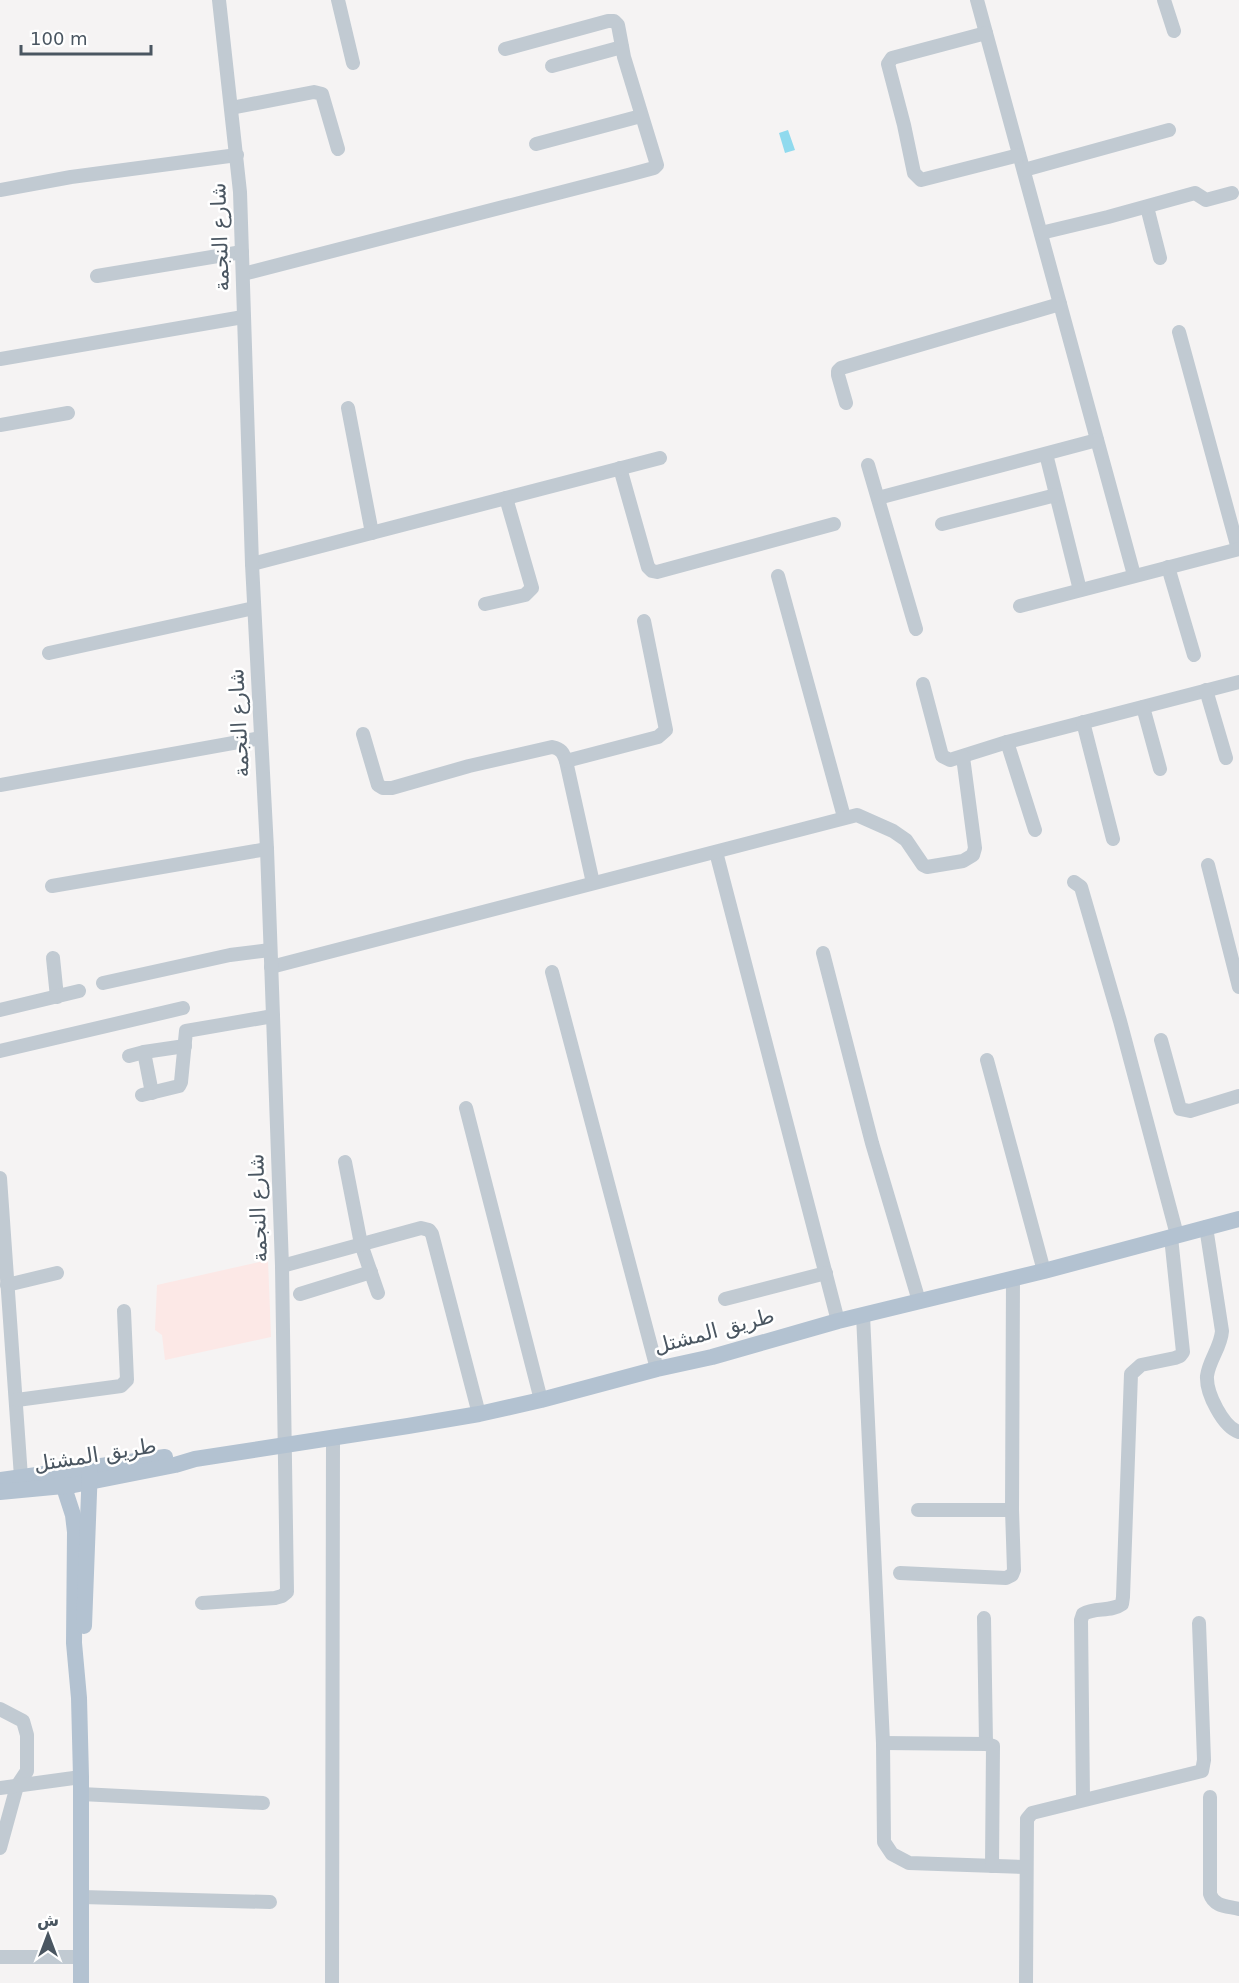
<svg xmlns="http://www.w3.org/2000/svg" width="1239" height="1983" font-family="'DejaVu Sans',Vazirmatn,sans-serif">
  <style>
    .medical { fill: #fce8e6 }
    .water { fill: #90daee }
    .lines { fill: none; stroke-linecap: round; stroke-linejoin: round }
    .minor { stroke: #c1cad2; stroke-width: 14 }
    .major { stroke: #b3c2d1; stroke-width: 16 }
    .labels { text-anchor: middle; stroke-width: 5; stroke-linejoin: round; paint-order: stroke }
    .street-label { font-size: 21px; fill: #4a5661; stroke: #fff }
  </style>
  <rect width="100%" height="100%" fill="#f5f3f3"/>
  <!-- medical -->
  <polygon class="medical" points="268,1260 271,1337 165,1360 162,1335 155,1330 157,1285"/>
  <!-- water -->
  <polygon class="water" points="788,130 795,150 785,153 779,133"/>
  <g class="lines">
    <!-- minor -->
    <g class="minor">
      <polyline points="338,0 353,63"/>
      <polyline points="977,0 1134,575"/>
      <polyline points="1164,0 1174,31"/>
      <polyline points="986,33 892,58 888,64 904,125 914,173 921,180 1019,155"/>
      <polyline points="552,66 622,47"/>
      <polyline points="231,108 314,92 322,94 338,149"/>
      <polyline points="536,144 641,116"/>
      <polyline points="1024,170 1169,130"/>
      <polyline points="0,190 71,177 237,155"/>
      <polyline points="1147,207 1160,258"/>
      <polyline points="1041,233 1108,217 1195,193 1206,200 1232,193"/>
      <polyline points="243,274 628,175 654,168 657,165 624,57 618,25 614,21 608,21 505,49"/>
      <polyline points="97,276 242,252"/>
      <polyline points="1179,332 1238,549"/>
      <polyline points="0,359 243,317"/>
      <polyline points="846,403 838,375 838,371 841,368 1060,304"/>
      <polyline points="348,408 372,533"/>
      <polyline points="0,425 68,413"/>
      <polyline points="1046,454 1080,590"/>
      <polyline points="868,465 916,629"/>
      <polyline points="620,468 648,567 652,571 657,572 834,524"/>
      <polyline points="878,498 1097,440"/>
      <polyline points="942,524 1056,495"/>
      <polyline points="252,564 660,458"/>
      <polyline points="1168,567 1194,655"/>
      <polyline points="778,576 844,817"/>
      <polyline points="485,604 525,595 532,588 506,498"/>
      <polyline points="1020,606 1239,549"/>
      <polyline points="49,653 254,608"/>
      <polyline points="923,684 942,756 950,760 1007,742 1239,682"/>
      <polyline points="1206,690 1226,758"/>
      <polyline points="1143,707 1160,769"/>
      <polyline points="1083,722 1113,839"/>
      <path d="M 363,734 L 378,785 L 383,788 L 392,788 L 469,766 L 552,747 C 561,749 563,752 566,761 L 593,883"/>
      <polyline points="1007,742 1035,830"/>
      <polyline points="566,761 658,737 666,730 644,621"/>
      <polyline points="0,785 261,738"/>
      <polyline points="716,852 838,1321"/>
      <polyline points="1208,865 1239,987"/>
      <polyline points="1074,882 1081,887 1120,1021 1177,1235"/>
      <polyline points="52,886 267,849"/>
      <polyline points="823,953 872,1143 919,1301"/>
      <polyline points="53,958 57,997"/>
      <polyline points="271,967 857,815 893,831 906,840 923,865 927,867 963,861 973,855 975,848 963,757"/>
      <polyline points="552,972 657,1369"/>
      <polyline points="103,983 230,955 270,950"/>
      <polyline points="0,1010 79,991"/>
      <polyline points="1161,1040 1180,1109 1190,1111 1239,1096"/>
      <polyline points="0,1051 183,1008"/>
      <polyline points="144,1052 185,1046"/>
      <polyline points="129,1056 144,1052 152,1093"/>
      <polyline points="987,1060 1044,1271"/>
      <polyline points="142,1095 179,1086 181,1082 186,1031 273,1016"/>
      <polyline points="466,1108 541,1400"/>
      <polyline points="345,1162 361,1244 378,1293"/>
      <polyline points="0,1178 21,1477"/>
      <path d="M 1206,1227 L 1222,1331 C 1221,1347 1209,1360 1207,1376 C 1206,1393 1223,1427 1239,1432"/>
      <polyline points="282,1266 421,1228 429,1230 432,1234 479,1414"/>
      <polyline points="7,1285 57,1273"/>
      <polyline points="300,1294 371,1272"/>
      <polyline points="725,1299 826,1273"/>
      <polyline points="863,1315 883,1743 884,1842 892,1854 909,1863 1026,1867"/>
      <polyline points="17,1400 121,1386 127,1380 124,1311"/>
      <polyline points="918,1510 1012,1510"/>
      <polyline points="900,1573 1006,1578 1012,1575 1014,1570 1012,1510 1013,1278"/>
      <polyline points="202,1603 275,1598 282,1596 287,1592 282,1266 267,849 252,564 240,192 219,0"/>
      <polyline points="984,1618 986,1744"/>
      <polyline points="0,1709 23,1721 27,1735 27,1771 17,1786 0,1848"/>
      <polyline points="883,1743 986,1744 993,1746 992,1866"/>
      <polyline points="0,1788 81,1777"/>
      <polyline points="81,1794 263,1803"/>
      <path d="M 1210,1797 L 1210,1894 C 1214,1907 1228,1906 1239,1909"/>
      <path d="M 1083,1799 L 1081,1620 L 1083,1614 C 1095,1607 1111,1612 1122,1604 L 1123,1597 L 1131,1374 L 1141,1365 L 1175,1358 L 1180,1356 L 1183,1352 L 1171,1237"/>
      <polyline points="82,1897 270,1902"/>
      <polyline points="0,1957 81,1957"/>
      <polyline points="332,1983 333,1438"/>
      <polyline points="1026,1983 1027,1819 1032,1813 1202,1771 1204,1760 1199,1623"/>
    </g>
    <!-- major -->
    <g class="major">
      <polyline points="59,1472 73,1515 75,1532 74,1643 79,1698 81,1777 81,1983"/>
      <polyline points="0,1480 165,1457"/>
      <polyline points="0,1492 74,1485 175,1465 195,1459 408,1426 479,1414 541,1400 657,1369 712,1357 838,1321 1044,1271 1239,1219"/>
      <polyline points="84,1626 90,1467"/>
    </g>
  </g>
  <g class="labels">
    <!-- street labels -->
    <g class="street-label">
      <text transform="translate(220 237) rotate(-92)" y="7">شارع النجمة</text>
      <text transform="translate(239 723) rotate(-93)" y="7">شارع النجمة</text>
      <text transform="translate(258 1208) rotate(-92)" y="7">شارع النجمة</text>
      <text transform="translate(714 1331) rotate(-15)" y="7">طريق المشتل</text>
      <text transform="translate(95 1455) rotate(-9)" y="7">طريق المشتل</text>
    </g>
  </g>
  <!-- north arrow -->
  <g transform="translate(48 1935)" stroke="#ffffff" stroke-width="4.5" paint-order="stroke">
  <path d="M0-4.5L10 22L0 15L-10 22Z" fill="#4a5661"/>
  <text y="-9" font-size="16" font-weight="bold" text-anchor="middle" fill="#4a5661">ش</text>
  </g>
  <!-- scale -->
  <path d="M21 45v9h130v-9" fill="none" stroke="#4a5661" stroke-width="3"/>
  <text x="30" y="45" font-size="18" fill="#4a5661" stroke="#ffffff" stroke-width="4.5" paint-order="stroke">100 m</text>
</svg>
